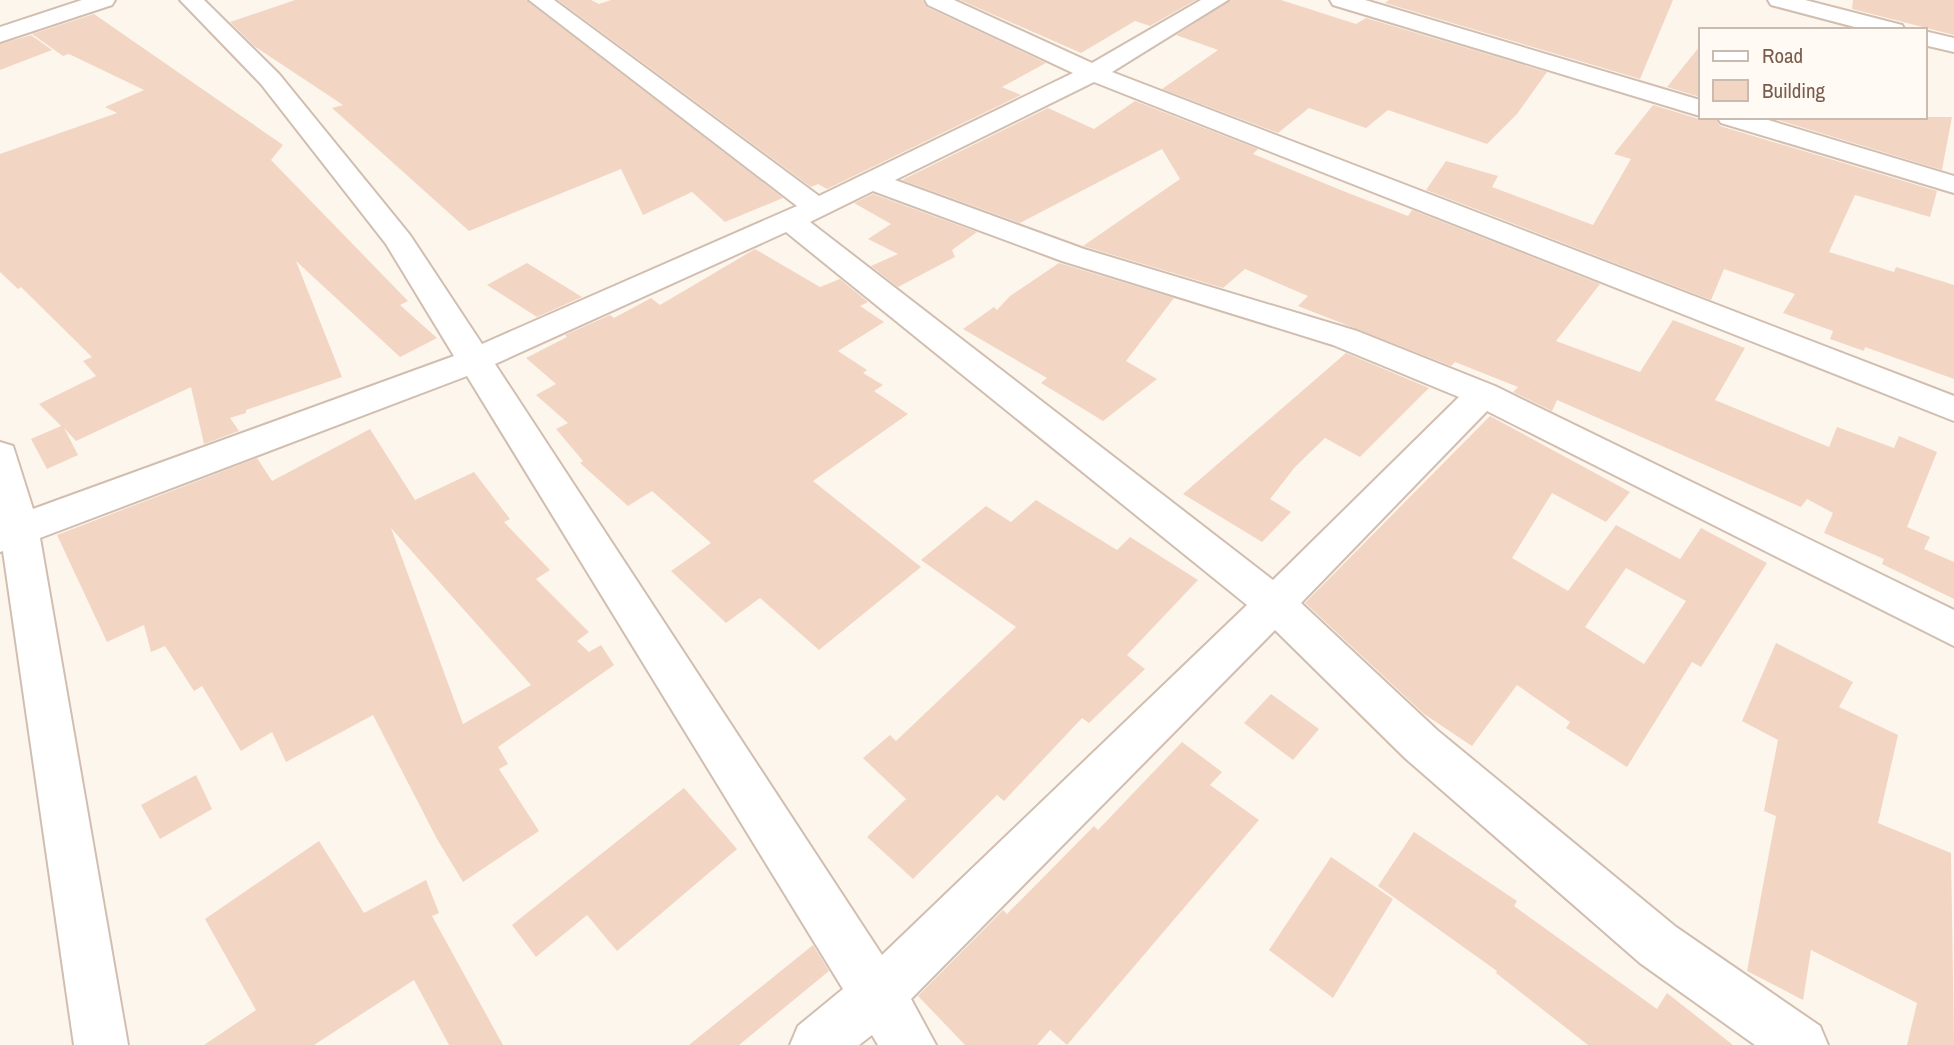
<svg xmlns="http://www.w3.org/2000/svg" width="1954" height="1045" font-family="'Archivo Narrow',sans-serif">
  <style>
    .building { fill: #f3d5c3; fill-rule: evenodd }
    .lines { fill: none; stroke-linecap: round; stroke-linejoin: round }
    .minor-casing { stroke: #d1beb0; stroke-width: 4 }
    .tertiary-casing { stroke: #d1beb0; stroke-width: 4 }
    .minor { fill: #fff; fill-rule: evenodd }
    .tertiary { fill: #fff; fill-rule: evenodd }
  </style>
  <rect width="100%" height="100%" fill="#fdf6ec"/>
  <!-- building -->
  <g class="building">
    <polygon points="295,0 526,0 783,198 725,222 692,192 643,215 621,169 469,231 332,108 343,105 254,46 230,22"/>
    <polygon points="558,0 591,0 599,4 611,0 922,0 927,7 1046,63 1002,87 1021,95 827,189 818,184 811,187"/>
    <polygon points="960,0 1196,0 1150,26 1135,21 1081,53"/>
    <polygon points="1230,0 1281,0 1356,24 1366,18 1547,72 1517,114 1487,144 1388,110 1366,128 1309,108 1278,133 1162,89 1218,50 1176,35"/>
    <polygon points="1389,0 1673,0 1640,79 1385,3"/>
    <polygon points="1853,0 1954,0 1954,35 1852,9"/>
    <polygon points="94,14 283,145 271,160 408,301 400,305 437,338 400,357 296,261 342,377 246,410 246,413 230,418 239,431 204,444 191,387 76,441 64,428 78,455 47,469 31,439 61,426 39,404 96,376 83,361 92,357 21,287 18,289 0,272 0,154 117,113 105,107 144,90 69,54 63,56 32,34"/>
    <polygon points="31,35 52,50 0,70 0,44"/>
    <polygon points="1700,46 1700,97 1667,87"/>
    <polygon points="1135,101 1258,149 1253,154 1348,193 1408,216 1412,210 1600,284 1556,341 1640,372 1673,320 1745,348 1715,400 1829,447 1837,427 1894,448 1899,436 1937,452 1907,527 1930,537 1924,549 1954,562 1954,599 1882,564 1884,559 1824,533 1833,513 1807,499 1801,507 1557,400 1552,411 1513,392 1518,387 1455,362 1451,366 1298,306 1308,296 1245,269 1223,288 1083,246 1180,179 1162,149 1020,223 902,180 1048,108 1094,129"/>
    <polygon points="1653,105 1699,119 1715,117 1720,126 1937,191 1930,217 1855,195 1829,252 1894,272 1896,267 1954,285 1954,379 1865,347 1864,351 1830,339 1833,331 1783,313 1795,294 1724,269 1711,300 1426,190 1446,161 1498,176 1492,187 1593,225 1631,159 1614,154"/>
    <polygon points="1768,117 1952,117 1942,170"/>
    <polygon points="873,194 977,232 952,250 955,257 898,287 871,266 898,254 868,239 891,224 854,203"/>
    <polygon points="755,249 820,287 840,279 868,302 860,306 884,322 838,351 867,370 863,373 883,385 874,391 908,414 813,481 921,567 819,650 760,598 726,623 671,571 711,543 652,491 628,506 580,463 583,461 556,429 568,423 536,395 556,384 526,358 567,337 565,335 610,315 614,318 651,298 660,305"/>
    <polygon points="527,263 582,297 537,317 487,285"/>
    <polygon points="1059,263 1174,298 1126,361 1157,379 1103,421 1041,383 1047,378 963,329 994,307 997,310 1010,296"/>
    <polygon points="1346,353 1429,388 1360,457 1325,438 1295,467 1270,499 1291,512 1262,542 1183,494"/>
    <path d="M 1490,416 L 1630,492 L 1606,522 L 1552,493 L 1512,558 L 1568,591 L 1616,525 L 1680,559 L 1701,528 L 1767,563 L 1701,667 L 1692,662 L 1627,767 L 1566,728 L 1570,722 L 1517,685 L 1472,746 L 1424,714 L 1305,603 ZM 1626,568 L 1686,601 L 1644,664 L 1585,627 Z"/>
    <path d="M 370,429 L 415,500 L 474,472 L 510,519 L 504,522 L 550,570 L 536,579 L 589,632 L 577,641 L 589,652 L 601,645 L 614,665 L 498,747 L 508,764 L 499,769 L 539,831 L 463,882 L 437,839 L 373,715 L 286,762 L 272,732 L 241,751 L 202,686 L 194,691 L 165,646 L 151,652 L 144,625 L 107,642 L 57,535 L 257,458 L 272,481 ZM 391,528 L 531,685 L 463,724 Z"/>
    <polygon points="1036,500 1117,550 1130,537 1198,580 1127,655 1145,669 1089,723 1082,718 1004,801 997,795 913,879 867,837 906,799 863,758 890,735 896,741 1016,627 921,560 986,506 1011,522"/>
    <polygon points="1776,643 1853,682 1839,707 1898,735 1878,823 1951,853 1954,1045 1907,1045 1917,1003 1811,950 1803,1000 1747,971 1776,816 1764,811 1778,740 1742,721"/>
    <polygon points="1271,694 1319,729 1293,760 1244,723"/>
    <polygon points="1182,742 1222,772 1210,785 1259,820 1067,1045 1050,1030 1037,1045 965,1045 918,996 1003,910 1007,914 1094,826 1098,830"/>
    <polygon points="196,775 212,809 160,839 141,805"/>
    <polygon points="684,788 737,849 617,951 587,915 536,957 512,925"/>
    <polygon points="1414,832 1517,901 1514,906 1657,1009 1667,993 1733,1045 1588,1045 1496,973 1497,971 1378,886"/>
    <polygon points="319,841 364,913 426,880 439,913 432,916 503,1045 449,1045 414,980 314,1045 204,1045 256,1010 205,919"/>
    <polygon points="1331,857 1393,899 1333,998 1269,950"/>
    <polygon points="813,945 829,971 739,1045 689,1045"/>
  </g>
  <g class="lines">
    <defs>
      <g id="minor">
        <path d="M 180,0 L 204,0 L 279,74 L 410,235 L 482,344 L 797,206 L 529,0 L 554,0 L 819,196 L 1073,73 L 928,5 L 925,0 L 954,0 L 1092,63 L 1201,0 L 1228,0 L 1112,72 L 1954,396 L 1954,421 L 1094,82 L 895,180 L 1084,249 L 1357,331 L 1495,386 L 1954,610 L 1954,646 L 1487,411 L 1301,603 L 1437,730 L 1676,927 L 1820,1026 L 1828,1045 L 1755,1045 L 1640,963 L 1405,758 L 1275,630 L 911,999 L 936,1045 L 878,1045 L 872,1035 L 859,1045 L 790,1045 L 798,1026 L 843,989 L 467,376 L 40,538 L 128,1045 L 74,1045 L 3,551 L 0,552 L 0,442 L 13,446 L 33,509 L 454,356 L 386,244 L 261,84 ZM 873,191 L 1062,261 L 1333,345 L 1459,397 L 1273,580 L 810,222 ZM 786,232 L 1247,605 L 882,955 L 495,364 Z"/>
        <polygon points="1330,0 1365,0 1700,100 1700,116 1333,5"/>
        <polygon points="1768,0 1805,0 1902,25 1905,30 1866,30 1771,5"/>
        <polygon points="1924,31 1954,38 1954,52 1924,45"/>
        <polygon points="1717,117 1758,117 1954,176 1954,193 1721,123"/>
      </g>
      <polygon id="tertiary" points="82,0 115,0 112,5 0,42 0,27"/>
    </defs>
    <!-- minor casing -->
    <use href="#minor" class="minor-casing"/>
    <!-- tertiary casing -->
    <use href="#tertiary" class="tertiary-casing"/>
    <!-- minor -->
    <use href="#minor" class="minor"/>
    <!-- tertiary -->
    <use href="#tertiary" class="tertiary"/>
  </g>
  <!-- legend -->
  <rect x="1699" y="28" width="228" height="91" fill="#fffaf3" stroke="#cabbb1" stroke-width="2"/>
  <rect x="1713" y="51" width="35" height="10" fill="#ffffff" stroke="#cabbb1" stroke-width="2"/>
  <text x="1762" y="63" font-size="21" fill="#7a5c4d">Road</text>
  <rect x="1713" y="80" width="35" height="21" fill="#f3d5c3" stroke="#cabbb1" stroke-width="2"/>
  <text x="1762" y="98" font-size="21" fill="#7a5c4d">Building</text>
</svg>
